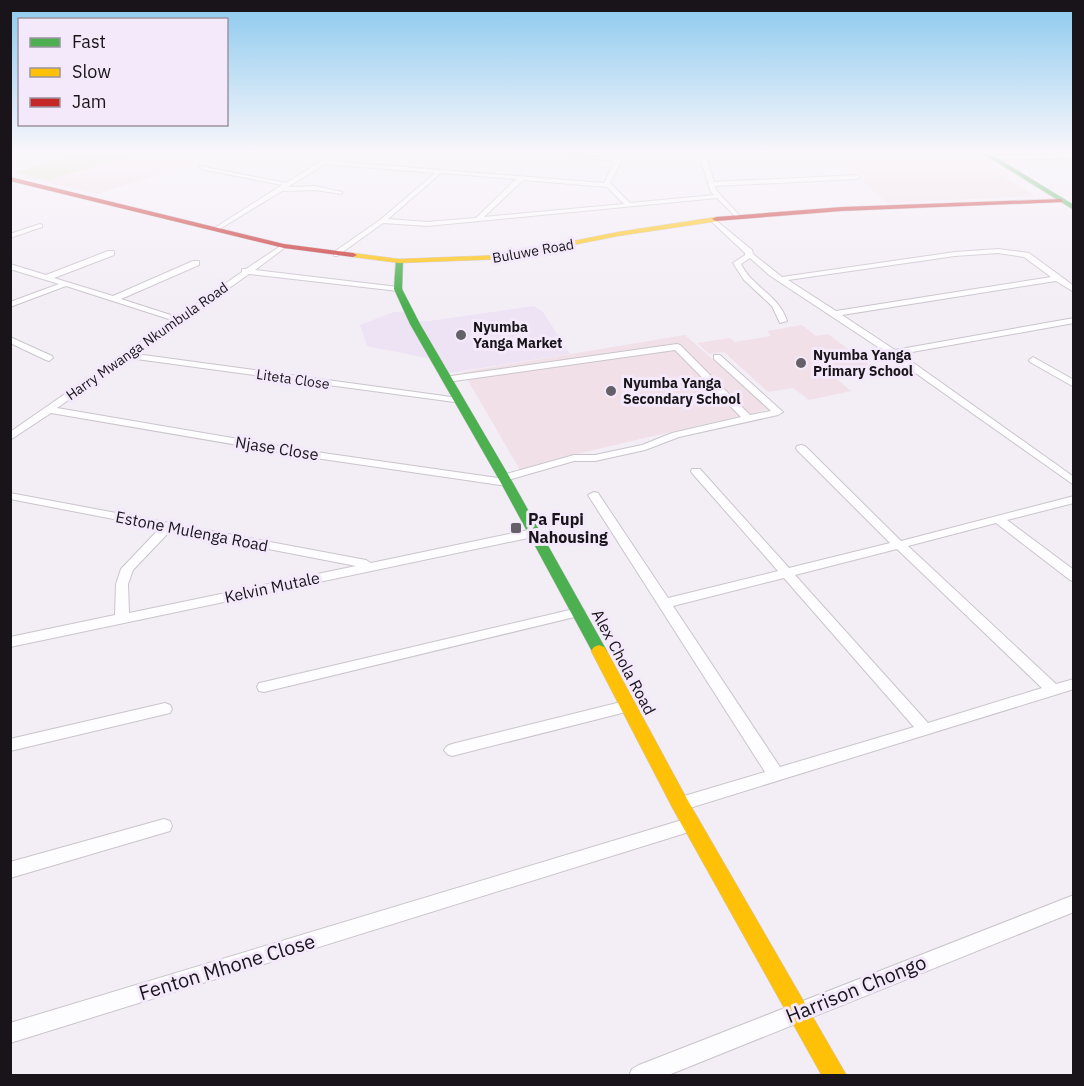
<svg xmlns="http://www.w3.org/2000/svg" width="1084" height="1086" font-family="'IBM Plex Sans',sans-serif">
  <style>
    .built { fill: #eee3f4 }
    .education { fill: #f1e0e8 }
    .green { fill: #dce0bc }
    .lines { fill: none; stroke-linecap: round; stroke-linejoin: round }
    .street-casing { stroke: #cac5cc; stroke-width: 2 }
    .fast-casing { stroke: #cac5cc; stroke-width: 1 }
    .slow-casing { stroke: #cac5cc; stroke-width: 1 }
    .jam-casing { stroke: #cac5cc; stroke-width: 1 }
    .street { fill: #fdfcfe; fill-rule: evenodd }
    .fast { fill: #4caf50; fill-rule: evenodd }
    .slow { fill: #ffc107; fill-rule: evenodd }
    .jam { fill: #c62828; fill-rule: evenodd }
    .poi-dot { fill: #656067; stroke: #f4e9fa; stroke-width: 2 }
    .labels { text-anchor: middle; stroke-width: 6; stroke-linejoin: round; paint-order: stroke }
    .far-street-label { font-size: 14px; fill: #18141a; stroke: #f4e9fa }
    .far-poi-label { font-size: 14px; font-weight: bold; fill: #18141a; stroke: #f4e9fa; text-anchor: start }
    .street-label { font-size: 16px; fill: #18141a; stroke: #f4e9fa }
    .poi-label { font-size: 16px; font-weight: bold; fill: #18141a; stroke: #f4e9fa; text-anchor: start }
    .near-street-label { font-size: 20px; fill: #18141a; stroke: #f4e9fa }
  </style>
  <rect width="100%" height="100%" fill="#f3edf6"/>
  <!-- built -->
  <polygon class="built" points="534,306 543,312 570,354 449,373 427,358 367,346 360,325 394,312 413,312 419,321 429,321"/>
  <!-- education -->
  <g class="education">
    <polygon points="82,153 226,153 97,194 11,174"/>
    <polygon points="838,153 967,153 1035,196 887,203 860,179 866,178"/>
    <polygon points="802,325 816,336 828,334 879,372 837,379 851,391 809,400 793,388 768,392 724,352 709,354 697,343 730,338 735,342 771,336 767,331"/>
    <polygon points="685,335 769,409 559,458 520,470 463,372"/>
  </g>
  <!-- green -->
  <polygon class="green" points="86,153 109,153 129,157 48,180 15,172"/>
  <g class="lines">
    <defs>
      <g id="street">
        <path d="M 334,153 L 341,153 L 329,161 L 604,183 L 615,161 L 536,153 L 617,158 L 621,154 L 624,156 L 610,183 L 630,203 L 714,195 L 710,190 L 699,153 L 705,153 L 714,182 L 857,175 L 860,177 L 857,179 L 715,186 L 716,190 L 740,216 L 737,218 L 717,198 L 427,226 L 383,223 L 337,256 L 334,256 L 334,252 L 380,220 L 435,173 L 325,164 L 288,187 L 315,186 L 342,192 L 342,194 L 315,190 L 282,191 L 218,230 L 213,229 L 282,185 L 201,169 L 199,166 L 286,183 ZM 441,173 L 516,179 L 476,218 L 427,222 L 388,219 ZM 523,180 L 607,187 L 624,204 L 484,217 Z"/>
        <polygon points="1074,154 1074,158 994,160 991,158 994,156"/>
        <path d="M 713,218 L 752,250 L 753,254 L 782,277 L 955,252 L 998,249 L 1029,253 L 1074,286 L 1074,292 L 1056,281 L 842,315 L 895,350 L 1074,318 L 1074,323 L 901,354 L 1074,477 L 1074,485 L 890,355 L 769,275 L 750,258 L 741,264 C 752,287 779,295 787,321 L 780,323 L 772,306 L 744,280 L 733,263 L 745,255 L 745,253 L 711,221 L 711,219 ZM 998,253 L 1024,257 L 1051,277 L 836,311 L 788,280 L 955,256 Z"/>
        <polygon points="40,224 42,225 42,227 10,238 10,234"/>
        <polygon points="282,245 287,246 255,270 398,287 402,289 398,291 249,274 136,354 459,398 462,399 462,403 129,358 57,408 302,450 498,478 499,476 574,455 595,455 642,445 672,433 741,417 675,350 447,382 444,381 444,377 677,344 680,345 750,415 771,411 714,359 714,355 720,355 783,412 778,415 679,437 645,450 595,461 574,461 508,480 512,483 507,486 302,456 51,413 10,440 10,432 172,320 66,286 10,307 10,302 59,284 10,269 10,264 46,275 108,251 114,251 114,255 54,278 113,296 193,261 199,261 199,265 121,299 177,317 242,272 242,269 246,269"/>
        <polygon points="10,337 52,356 53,358 49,361 46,360 10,343"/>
        <polygon points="1033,357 1074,380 1074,387 1030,362 1029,360"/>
        <path d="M 801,445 L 805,446 L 901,541 L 1074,496 L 1074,503 L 1007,520 L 1074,570 L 1074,581 L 1070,580 L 996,523 L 908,546 L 1056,684 L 1074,679 L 1074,689 L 680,811 L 674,809 L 672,804 L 674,799 L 765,772 L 588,495 L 594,492 L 598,493 L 668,598 L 778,571 L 692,473 L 691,471 L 692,469 L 700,469 L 789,568 L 890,543 L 797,450 L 796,448 L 797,446 ZM 897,549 L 1042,688 L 928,723 L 795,575 ZM 784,578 L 914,727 L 780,767 L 673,606 Z"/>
        <path d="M 10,493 L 366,560 L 371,563 L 533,529 L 539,533 L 533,537 L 10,647 L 10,637 L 115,615 L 116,584 L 121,569 L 160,528 L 10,499 ZM 171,530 L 356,566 L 129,613 L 128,584 L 133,570 Z"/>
        <polygon points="578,608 583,609 585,612 583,615 264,692 259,691 257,687 259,683 264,682"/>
        <polygon points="629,700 634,702 636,706 634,710 452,756 447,754 444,750 447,746 452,744"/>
        <polygon points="165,703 170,705 172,709 170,713 10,751 10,739"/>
        <polygon points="692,817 698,819 700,824 698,829 692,831 10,1043 10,1023"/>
        <polygon points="164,819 170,821 172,826 170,831 10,878 10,862"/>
        <polygon points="1074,895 1074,912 666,1076 629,1076 632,1069 639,1065"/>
      </g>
      <g id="fast">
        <polygon points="982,153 989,153 1074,205 1074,210"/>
        <polygon points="396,259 403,261 402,289 420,324 513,483 607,651 604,655 594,655 501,483 410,324 394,289"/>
      </g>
      <g id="slow">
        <polygon points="716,217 719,217 719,221 618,236 503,259 399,263 353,257 349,255 353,253 399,259 503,255 618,232"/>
        <polygon points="599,645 604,647 607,651 687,799 847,1076 822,1076 673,809 591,651 594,647"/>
      </g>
      <g id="jam">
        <polygon points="10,177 284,244 353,253 357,255 353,257 284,248 10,181"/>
        <polygon points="1061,199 1063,202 842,211 716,221 712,219 716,217 842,207"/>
      </g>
    </defs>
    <!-- street casing -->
    <use href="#street" class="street-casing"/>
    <!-- fast casing -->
    <use href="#fast" class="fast-casing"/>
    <!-- slow casing -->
    <use href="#slow" class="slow-casing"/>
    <!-- jam casing -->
    <use href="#jam" class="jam-casing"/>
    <!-- street -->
    <use href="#street" class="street"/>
    <!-- fast -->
    <use href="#fast" class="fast"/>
    <!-- slow -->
    <use href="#slow" class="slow"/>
    <!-- jam -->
    <use href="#jam" class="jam"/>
  </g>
  <!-- sky -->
  <linearGradient id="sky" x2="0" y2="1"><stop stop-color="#8bc9ee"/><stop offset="0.5" stop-color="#faf7fb"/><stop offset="1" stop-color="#faf7fb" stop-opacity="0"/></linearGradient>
  <rect width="1084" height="305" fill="url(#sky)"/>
  <!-- markers -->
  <g class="poi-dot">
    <circle cx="461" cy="335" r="6"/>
    <circle cx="801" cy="363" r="6"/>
    <circle cx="611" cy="391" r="6"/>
    <rect x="510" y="522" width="12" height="12" rx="3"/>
  </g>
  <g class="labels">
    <!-- far-street labels -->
    <g class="far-street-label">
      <text transform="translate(533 251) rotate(-10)" y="5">Buluwe Road</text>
      <text transform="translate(147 341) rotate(-35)" y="5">Harry Mwanga Nkumbula Road</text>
      <text transform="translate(293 379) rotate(8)" y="5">Liteta Close</text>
    </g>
    <!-- far-poi labels -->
    <g class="far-poi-label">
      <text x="473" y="332">Nyumba<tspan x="473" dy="16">Yanga Market</tspan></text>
      <text x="813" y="360">Nyumba Yanga<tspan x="813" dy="16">Primary School</tspan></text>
      <text x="623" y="388">Nyumba Yanga<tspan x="623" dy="16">Secondary School</tspan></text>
    </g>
    <!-- street labels -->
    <g class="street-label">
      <text transform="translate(277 448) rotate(9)" y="6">Njase Close</text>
      <text transform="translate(192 531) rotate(11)" y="6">Estone Mulenga Road</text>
      <text transform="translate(272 587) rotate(-12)" y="6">Kelvin Mutale</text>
      <text transform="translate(624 662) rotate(62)" y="6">Alex Chola Road</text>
    </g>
    <!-- poi labels -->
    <g class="poi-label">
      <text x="528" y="525">Pa Fupi<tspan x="528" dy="18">Nahousing</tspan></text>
    </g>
    <!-- near-street labels -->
    <g class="near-street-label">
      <text transform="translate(227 967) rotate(-17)" y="7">Fenton Mhone Close</text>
      <text transform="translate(856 989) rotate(-22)" y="7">Harrison Chongo</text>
    </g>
  </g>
  <!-- border -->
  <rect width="1084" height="1086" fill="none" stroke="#18141a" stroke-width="24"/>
  <!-- legend -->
  <rect x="18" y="18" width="210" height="108" fill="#f4e9fa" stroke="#9c94a0" stroke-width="1.5"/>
  <rect x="30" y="38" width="30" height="9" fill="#4caf50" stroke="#9c94a0" stroke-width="1.5"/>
  <text x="72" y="48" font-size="18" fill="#18141a">Fast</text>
  <rect x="30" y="68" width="30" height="9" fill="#ffc107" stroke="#9c94a0" stroke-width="1.5"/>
  <text x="72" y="78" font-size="18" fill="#18141a">Slow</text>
  <rect x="30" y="98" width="30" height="9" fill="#c62828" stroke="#9c94a0" stroke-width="1.5"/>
  <text x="72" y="108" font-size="18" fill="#18141a">Jam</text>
</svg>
